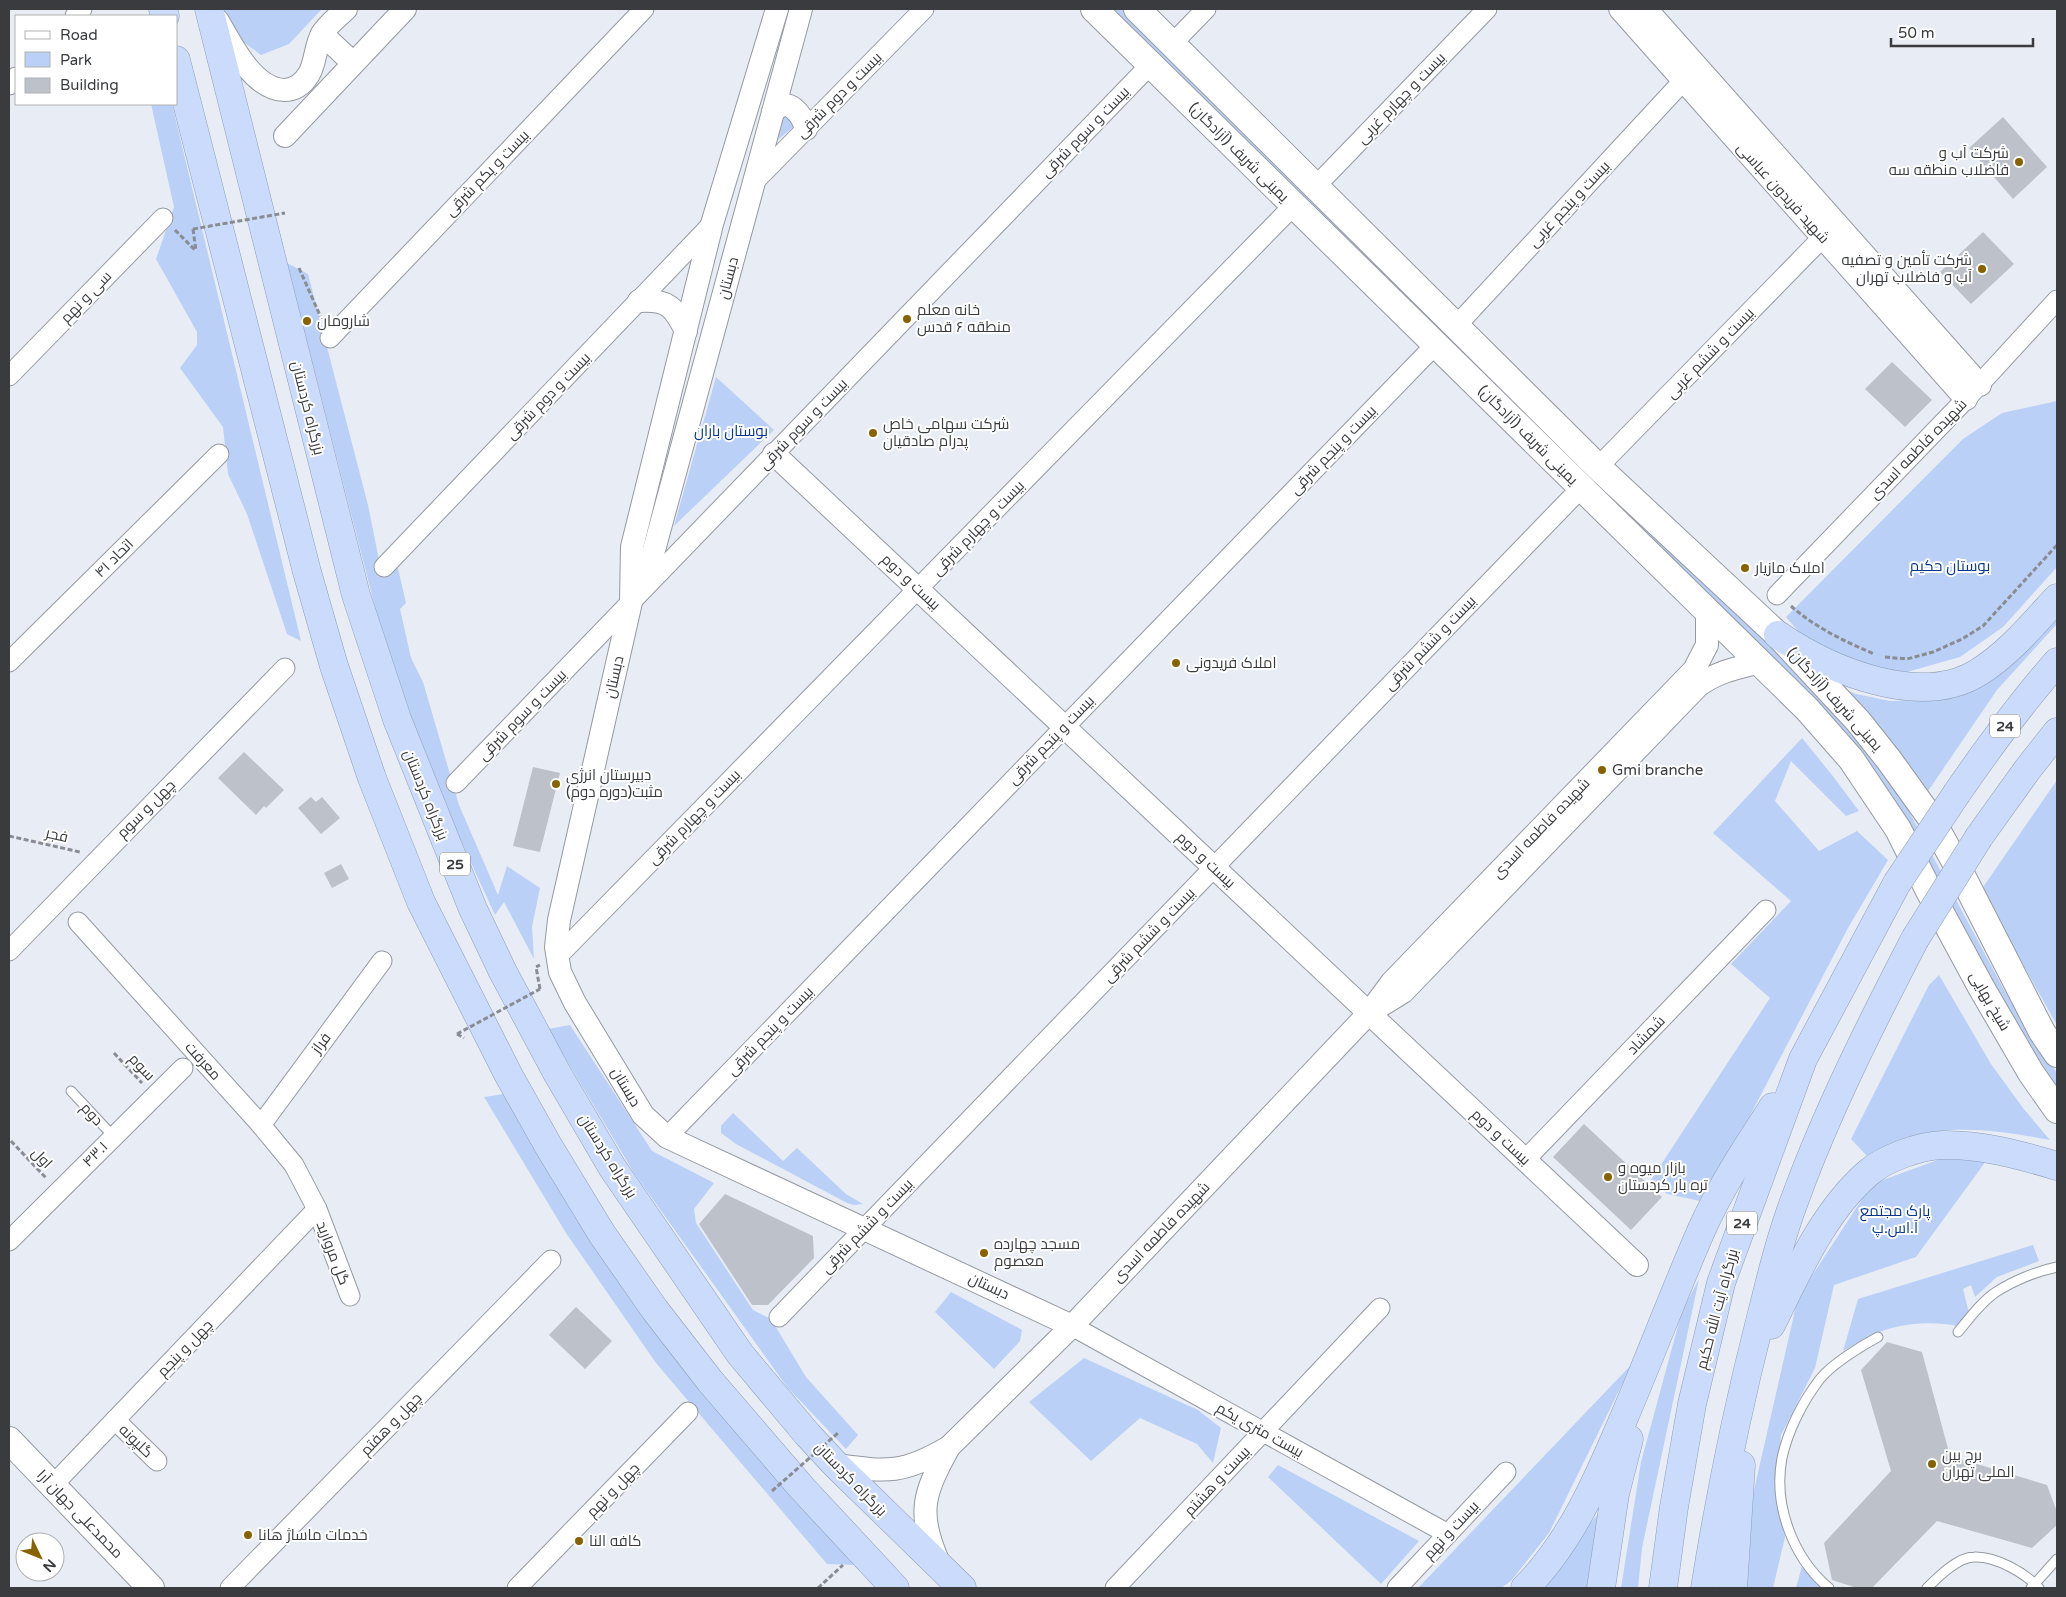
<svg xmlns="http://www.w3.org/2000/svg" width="2066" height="1597" font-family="'Varela Round',Cairo,sans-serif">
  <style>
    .green { fill: #bad0f6 }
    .building { fill: #bdc2ca }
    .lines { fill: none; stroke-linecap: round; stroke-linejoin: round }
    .service-casing { stroke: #9599a1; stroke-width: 11 }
    .minor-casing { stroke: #9599a1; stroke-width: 21 }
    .tertiary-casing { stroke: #9599a1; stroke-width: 24 }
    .secondary-casing { stroke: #9599a1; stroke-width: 28 }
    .trunk-casing { stroke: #8e9db8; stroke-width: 29 }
    .path { stroke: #898c92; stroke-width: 3; stroke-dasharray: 5 2.5; stroke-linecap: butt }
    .service { stroke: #fff; stroke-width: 9 }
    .minor { stroke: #fff; stroke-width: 19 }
    .tertiary { stroke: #fff; stroke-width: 22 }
    .secondary { stroke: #fff; stroke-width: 26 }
    .trunk { stroke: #cadbfb; stroke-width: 28 }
    .trunk-bridge-casing { stroke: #8e9db8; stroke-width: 29; stroke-linecap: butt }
    .path-bridge { stroke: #898c92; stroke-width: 3; stroke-dasharray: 5 2.5; stroke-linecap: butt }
    .trunk-bridge { stroke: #cadbfb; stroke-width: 28 }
    .poi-dot { fill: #896200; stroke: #fff; stroke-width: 2 }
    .labels { text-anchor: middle; stroke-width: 4; stroke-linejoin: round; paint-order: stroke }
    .shield { fill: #fff; stroke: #747678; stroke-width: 1 }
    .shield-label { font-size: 14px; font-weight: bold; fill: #393b3e }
    .street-label { font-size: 15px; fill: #393b3e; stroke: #fff }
    .poi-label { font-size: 15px; fill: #393b3e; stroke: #fff; text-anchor: start }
    .park-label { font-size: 15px; fill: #03358d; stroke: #fff }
  </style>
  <rect width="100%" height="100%" fill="#e8edf5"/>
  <!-- green -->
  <g class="green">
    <polygon points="223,9 311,9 321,10 289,44 261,55 242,41"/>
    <polygon points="1109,9 1122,9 1777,650 1846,723 1905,804 2003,988 2035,1040 2057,1073 2057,1087 2004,1006 1899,809"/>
    <polygon points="151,104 172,104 301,641 287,634 247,514 228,474 223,427 180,368 197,345 197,332 156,259 174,207"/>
    <polygon points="782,114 797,124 775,142"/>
    <polygon points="287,263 308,274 368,505 382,575 397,564 406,603 400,609 411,658 423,682 459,805 498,895 507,866 540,888 532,927 534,959 504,902 495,915 432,778 377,615"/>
    <polygon points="716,377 774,430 674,526"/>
    <polygon points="2057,401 2057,567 2003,627 1960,657 1900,674 1810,645 1786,617 1963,439 2002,413"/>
    <polygon points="2057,608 2057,624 1997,690 1924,797 1837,686 1856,694 1890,701 1922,700"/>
    <polygon points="1802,738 1832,775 1859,811 1846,816 1791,761 1775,801 1819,851 1857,831 1888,860 1848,928 1705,1202 1667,1194 1651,1180 1770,998 1731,964 1791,901 1713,833"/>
    <polygon points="2057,780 2057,1025 1981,890"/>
    <path d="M 1939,975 L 1991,1064 L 2023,1108 L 2050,1140 C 2003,1131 1953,1123 1906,1138 C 1893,1143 1880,1150 1867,1156 L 1851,1139 L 1929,985 Z"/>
    <polygon points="570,1025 652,1151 714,1183 694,1209 696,1223 753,1310 771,1319 806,1377 858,1435 846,1449 787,1387 634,1173 548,1029"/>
    <polygon points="504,1094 855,1565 827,1564 656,1363 566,1233 484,1097"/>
    <polygon points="733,1113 783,1161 797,1148 846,1194 863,1204 854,1205 847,1203 736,1144 721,1133 721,1126"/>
    <polygon points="1943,1158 1986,1161 1916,1257 1834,1285 1815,1368 1781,1435 1775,1493 1785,1537 1773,1588 1747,1588 1746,1525 1798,1297 1872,1184"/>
    <path d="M 2033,1245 L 2039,1261 L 1997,1277 L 1975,1297 L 1971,1285 L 1963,1289 L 1969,1313 L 1957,1326 C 1934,1321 1905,1323 1882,1331 C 1869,1336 1856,1344 1843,1351 L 1858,1299 Z"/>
    <polygon points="1699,1279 1642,1548 1638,1588 1621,1588 1641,1462 1682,1311"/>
    <polygon points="951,1292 1022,1330 1020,1341 994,1369 935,1312"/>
    <polygon points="1084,1358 1198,1410 1221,1428 1213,1463 1197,1444 1140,1418 1091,1461 1029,1402"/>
    <polygon points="1632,1364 1549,1533 1511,1581 1501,1588 1418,1588"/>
    <polygon points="1278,1465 1419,1541 1381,1584 1268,1477"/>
    <polygon points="1597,1515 1592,1588 1536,1588"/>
    <polygon points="1802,1566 1821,1588 1796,1588"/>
  </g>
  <!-- building -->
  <g class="building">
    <polygon points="2003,117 2047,167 2013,199 1969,148"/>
    <polygon points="1983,232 2014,264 1971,304 1940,272"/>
    <polygon points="1892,362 1932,400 1905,427 1865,389"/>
    <polygon points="244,752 284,790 266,808 264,806 256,815 218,778"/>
    <polygon points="533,767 560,773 540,852 513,846"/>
    <polygon points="311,797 316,802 322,797 340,818 321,834 298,808"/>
    <polygon points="341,864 349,879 332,888 324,873"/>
    <polygon points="1584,1124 1662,1197 1631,1230 1553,1157"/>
    <polygon points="725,1194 813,1236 814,1258 768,1305 752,1305 699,1224"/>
    <polygon points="576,1307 612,1341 585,1369 549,1335"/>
    <polygon points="1887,1342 1922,1352 1950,1456 2047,1485 2057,1512 2057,1525 2032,1548 1937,1521 1872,1588 1857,1588 1832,1580 1824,1543 1891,1471 1861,1370"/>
  </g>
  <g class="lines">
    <defs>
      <g id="service">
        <polyline points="71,1091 113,1136"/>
        <path d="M 1958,1332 C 1969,1319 1981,1302 1996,1292 C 2013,1281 2037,1271 2057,1267"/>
        <path d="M 1829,1588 C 1793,1558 1773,1505 1782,1458 C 1788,1430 1803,1401 1820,1379 C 1832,1364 1861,1346 1878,1337"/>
        <path d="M 1927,1588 C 1938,1577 1958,1557 1974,1557 C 1996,1556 2025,1573 2039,1588"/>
        <polyline points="2031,1588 2057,1559"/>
      </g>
      <g id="minor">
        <polyline points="75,16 82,9"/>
        <polyline points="1172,44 1206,9"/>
        <polyline points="9,85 16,77"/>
        <polyline points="755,181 924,9"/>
        <polyline points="1315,187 1487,9"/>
        <polyline points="1456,326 1683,81"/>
        <polyline points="330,338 644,9"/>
        <polyline points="9,376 163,218"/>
        <polyline points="1598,467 1822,238"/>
        <polyline points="384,567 712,224"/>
        <polyline points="1777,595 1966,399 2057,300"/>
        <polyline points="9,662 219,454"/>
        <polyline points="456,783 1151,64"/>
        <polyline points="78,922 261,1125 294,1165 317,1209 350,1296"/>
        <polyline points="9,951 285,668"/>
        <polyline points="557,957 1294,205"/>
        <polyline points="261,1125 382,961"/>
        <polyline points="667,1137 1436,344"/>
        <polyline points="1525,1160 1766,910"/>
        <polyline points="9,1241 183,1068"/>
        <polyline points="779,1317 1581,488"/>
        <polyline points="1072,1326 1448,1534"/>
        <polyline points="115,1420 157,1461"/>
        <polyline points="52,1486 317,1209"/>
        <polyline points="230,1588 551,1260"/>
        <polyline points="517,1588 688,1412"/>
        <polyline points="1115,1588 1380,1308"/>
        <polyline points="1397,1588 1506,1472"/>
      </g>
      <g id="tertiary">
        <polyline points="777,9 712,224 632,547 631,602 559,920 556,947 560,972 575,1003 643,1115 667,1137 1072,1326"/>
        <polyline points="1620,9 1966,399"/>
        <polyline points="1646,9 1980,385"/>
        <path d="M 218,21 C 232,45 253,89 284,90 C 295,90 303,84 309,74 C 316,62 315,46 322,34 C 327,25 339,16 346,9"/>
        <polyline points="322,34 353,63"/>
        <path d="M 773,112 C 788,95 802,114 806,129"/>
        <polyline points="285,136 405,9"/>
        <path d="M 639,301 C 668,299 674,307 686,331"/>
        <polyline points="774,454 1637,1265"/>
        <polyline points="636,592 654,550 801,9"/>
        <path d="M 1707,611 L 1707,645 L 1694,670 L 1392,982 L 1369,1013 L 1403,992 L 1698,686 C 1718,671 1738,668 1761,662"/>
        <polyline points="949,1447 1072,1326 1369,1013"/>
        <path d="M 836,1465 C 888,1472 903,1474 949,1447 C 924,1493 916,1512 939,1563"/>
      </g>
      <g id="secondary">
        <polyline points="1094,9 1807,709 1851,759 1898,829 1928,889 1981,987 2031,1073 2057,1110"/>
        <polyline points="1137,9 1598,467 1778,635 1858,721 1889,760 1930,817 1955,862 2042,1032 2057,1054"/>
        <polyline points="9,1440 151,1588"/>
      </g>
      <g id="trunk">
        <polyline points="163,9 165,16"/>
        <polyline points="209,9 356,595 397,719 473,909 503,972 557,1073 612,1167 740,1354 808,1435 836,1465 962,1588"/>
        <polyline points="176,60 307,572 334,666 372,778 421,902 508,1074 549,1147 602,1234 655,1310 710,1381 802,1488 895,1588"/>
        <path d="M 1778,635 C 1829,670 1920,709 1979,672 C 2009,653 2033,624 2057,598"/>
        <path d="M 1957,793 C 1988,748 2021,703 2057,662"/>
        <polyline points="1979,837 2027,770 2057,732"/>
        <path d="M 1771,1325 C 1797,1273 1823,1212 1868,1173 C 1885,1158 1920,1146 1942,1145 C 1981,1144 2020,1155 2057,1166"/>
        <path d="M 1525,1588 C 1571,1542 1598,1479 1623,1420 C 1650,1357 1674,1293 1701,1231 C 1720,1188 1747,1147 1773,1107"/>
        <polyline points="1601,1588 1615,1494 1629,1439"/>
        <polyline points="1663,1588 1674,1507 1692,1404 1721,1283 1803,1059 1897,883"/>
        <path d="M 1705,1588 C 1719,1501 1736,1415 1758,1329 C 1769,1286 1779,1241 1795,1199 C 1828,1109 1871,1024 1915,939"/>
        <polyline points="1733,1588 1741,1465"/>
      </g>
    </defs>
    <!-- service casing -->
    <use href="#service" class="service-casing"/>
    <!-- minor casing -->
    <use href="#minor" class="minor-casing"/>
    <!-- tertiary casing -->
    <use href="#tertiary" class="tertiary-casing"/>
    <!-- secondary casing -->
    <use href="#secondary" class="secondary-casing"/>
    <!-- trunk casing -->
    <use href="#trunk" class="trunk-casing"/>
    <!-- path -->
    <g class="path">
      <polyline points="193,229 196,251"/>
      <polyline points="175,230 196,251"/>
      <polyline points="299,268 322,320"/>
      <path d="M 1791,606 C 1816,628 1844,641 1874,654"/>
      <polyline points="1885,657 1907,659 1933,652 1962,639 1983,626 2057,545"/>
      <polyline points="9,836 80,852"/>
      <polyline points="540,989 536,967 540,965"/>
      <polyline points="457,1034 464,1038"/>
      <polyline points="114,1053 142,1083"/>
      <polyline points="11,1141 47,1179"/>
      <polyline points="818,1588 843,1565"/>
    </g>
    <!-- service -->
    <use href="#service" class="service"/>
    <!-- minor -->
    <use href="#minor" class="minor"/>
    <!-- tertiary -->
    <use href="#tertiary" class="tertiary"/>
    <!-- secondary -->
    <use href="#secondary" class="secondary"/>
    <!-- trunk -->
    <use href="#trunk" class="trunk"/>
    <defs>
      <g id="trunk-bridge">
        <polyline points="1897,883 1957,793"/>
        <polyline points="1915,939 1979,837"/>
      </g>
    </defs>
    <!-- trunk-bridge casing -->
    <use href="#trunk-bridge" class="trunk-bridge-casing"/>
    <!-- path-bridge -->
    <g class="path-bridge">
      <polyline points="193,229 285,213"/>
      <polyline points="457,1034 540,989"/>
      <polyline points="772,1491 838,1433"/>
    </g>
    <!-- trunk-bridge -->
    <use href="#trunk-bridge" class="trunk-bridge"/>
  </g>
  <!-- markers -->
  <g class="poi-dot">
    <circle cx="2019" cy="162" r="5"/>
    <circle cx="1982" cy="269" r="5"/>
    <circle cx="907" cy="319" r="5"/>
    <circle cx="307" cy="321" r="5"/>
    <circle cx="873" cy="433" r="5"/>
    <circle cx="1745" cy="568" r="5"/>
    <circle cx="1176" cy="663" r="5"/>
    <circle cx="1602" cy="770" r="5"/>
    <circle cx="556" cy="784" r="5"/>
    <circle cx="1608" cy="1177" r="5"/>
    <circle cx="984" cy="1253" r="5"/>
    <circle cx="1932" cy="1464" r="5"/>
    <circle cx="248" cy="1535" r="5"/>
    <circle cx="579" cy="1541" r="5"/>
  </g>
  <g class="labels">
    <!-- shield labels -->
    <g class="shield">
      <rect x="1990" y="714.5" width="30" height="23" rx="4"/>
      <rect x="440" y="852.5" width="30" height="23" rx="4"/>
      <rect x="1727" y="1211.5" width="30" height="23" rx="4"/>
    </g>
    <g class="shield-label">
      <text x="2005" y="731">24</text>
      <text x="455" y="869">25</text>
      <text x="1742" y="1228">24</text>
    </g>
    <!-- street labels -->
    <g class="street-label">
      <text transform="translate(839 95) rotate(-45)" y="5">بیست و دوم شرقی</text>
      <text transform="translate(1401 98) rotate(-46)" y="5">بیست و چهارم غربی</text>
      <text transform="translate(1085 132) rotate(-46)" y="5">بیست و سوم شرقی</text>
      <text transform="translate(1239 152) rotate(45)" y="5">یمینی شریف (آزادگان)</text>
      <text transform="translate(487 173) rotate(-46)" y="5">بیست و یکم شرقی</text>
      <text transform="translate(1783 193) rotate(48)" y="5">شهید فریدون عباسی</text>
      <text transform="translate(1569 204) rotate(-47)" y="5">بیست و پنجم غربی</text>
      <text transform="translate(728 278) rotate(-75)" y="5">دبستان</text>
      <text transform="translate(86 297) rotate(-46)" y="5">سی و نهم</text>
      <text transform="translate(1710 353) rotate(-46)" y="5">بیست و ششم غربی</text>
      <text transform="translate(548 396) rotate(-46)" y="5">بیست و دوم شرقی</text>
      <text transform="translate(308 408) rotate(76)" y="5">بزرگراه کردستان</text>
      <text transform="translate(803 424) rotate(-46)" y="5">بیست و سوم شرقی</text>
      <text transform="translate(1528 435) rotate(45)" y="5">یمینی شریف (آزادگان)</text>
      <text transform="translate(1918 449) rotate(-46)" y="5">شهیده فاطمه اسدی</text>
      <text transform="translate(1333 450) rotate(-46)" y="5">بیست و پنجم شرقی</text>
      <text transform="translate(978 528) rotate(-46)" y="5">بیست و چهارم شرقی</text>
      <text transform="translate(114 558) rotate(-45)" y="5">اتحاد ۴۱</text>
      <text transform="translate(911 582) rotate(43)" y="5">بیست و دوم</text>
      <text transform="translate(1430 643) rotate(-46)" y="5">بیست و ششم شرقی</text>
      <text transform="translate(614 677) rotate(-77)" y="5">دبستان</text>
      <text transform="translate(1835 699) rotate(48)" y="5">یمینی شریف (آزادگان)</text>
      <text transform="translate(522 715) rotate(-46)" y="5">بیست و سوم شرقی</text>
      <text transform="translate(1051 740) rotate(-46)" y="5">بیست و پنجم شرقی</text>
      <text transform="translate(426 795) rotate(68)" y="5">بزرگراه کردستان</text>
      <text transform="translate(146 809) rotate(-45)" y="5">چهل و سوم</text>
      <text transform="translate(694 817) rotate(-46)" y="5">بیست و چهارم شرقی</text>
      <text transform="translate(1541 828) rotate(-46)" y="5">شهیده فاطمه اسدی</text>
      <text transform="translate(57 835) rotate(13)" y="5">فجر</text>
      <text transform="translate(1206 860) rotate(43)" y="5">بیست و دوم</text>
      <text transform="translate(1149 935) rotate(-46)" y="5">بیست و ششم شرقی</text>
      <text transform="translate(1990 1001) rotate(60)" y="5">شیخ بهایی</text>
      <text transform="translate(770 1031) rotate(-46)" y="5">بیست و پنجم شرقی</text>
      <text transform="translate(1646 1035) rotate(-46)" y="5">شمشاد</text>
      <text transform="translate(321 1043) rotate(-53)" y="5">فراز</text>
      <text transform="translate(203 1061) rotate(48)" y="5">معرفت</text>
      <text transform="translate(142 1067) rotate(47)" y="5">سوم</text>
      <text transform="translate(626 1087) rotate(59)" y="5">دبستان</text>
      <text transform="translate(92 1114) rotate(47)" y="5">دوم</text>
      <text transform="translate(1501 1137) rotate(43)" y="5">بیست و دوم</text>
      <text transform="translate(95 1154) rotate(-45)" y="5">۴۳.۱</text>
      <text transform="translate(608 1156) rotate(58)" y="5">بزرگراه کردستان</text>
      <text transform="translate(42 1158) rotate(46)" y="5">اول</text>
      <text transform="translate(867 1226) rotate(-46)" y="5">بیست و ششم شرقی</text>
      <text transform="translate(1161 1232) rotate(-46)" y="5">شهیده فاطمه اسدی</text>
      <text transform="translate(333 1253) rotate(69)" y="5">گل مروارید</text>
      <text transform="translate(989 1286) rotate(25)" y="5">دبستان</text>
      <text transform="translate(1717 1309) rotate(-75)" y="5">بزرگراه آیت الله حکیم</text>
      <text transform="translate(185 1348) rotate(-46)" y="5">چهل و پنجم</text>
      <text transform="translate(391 1424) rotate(-46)" y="5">چهل و هفتم</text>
      <text transform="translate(1260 1430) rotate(29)" y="5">بیست متری یکم</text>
      <text transform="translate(136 1441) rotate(44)" y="5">گلپونه</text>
      <text transform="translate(851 1479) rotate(46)" y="5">بزرگراه کردستان</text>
      <text transform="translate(1217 1481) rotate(-47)" y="5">بیست و هشتم</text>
      <text transform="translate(613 1490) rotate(-46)" y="5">چهل و نهم</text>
      <text transform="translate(80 1514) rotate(46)" y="5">محمدعلی جهان آرا</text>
      <text transform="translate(1451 1530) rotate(-47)" y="5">بیست و نهم</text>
    </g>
    <!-- poi labels -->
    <g class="poi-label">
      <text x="2009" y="158" text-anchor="end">شرکت آب و<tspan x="2009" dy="17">فاضلاب منطقه سه</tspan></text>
      <text x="1972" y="265" text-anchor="end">شركت تأمين و تصفيه<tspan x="1972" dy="17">آب و فاضلاب تهران</tspan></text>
      <text x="917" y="315">خانه معلم<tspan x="917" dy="17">منطقه ۶ قدس</tspan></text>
      <text x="317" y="326">شارومان</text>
      <text x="883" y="429">شرکت سهامی خاص<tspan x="883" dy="17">پدرام صادقیان</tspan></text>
      <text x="1755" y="573">املاک مازیار</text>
      <text x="1186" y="668">املاک فریدونی</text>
      <text x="1612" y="775">Gmi branche</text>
      <text x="566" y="780">دبیرستان انرژی<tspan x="566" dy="17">مثبت(دوره دوم)</tspan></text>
      <text x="1618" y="1173">بازار میوه و<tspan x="1618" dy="17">تره بار کردستان</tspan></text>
      <text x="994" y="1249">مسجد چهارده<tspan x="994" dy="17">معصوم</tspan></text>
      <text x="1942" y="1460">برج بین<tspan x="1942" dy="17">الملی تهران</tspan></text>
      <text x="258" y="1540">خدمات ماساژ هانا</text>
      <text x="589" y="1546">کافه النا</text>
    </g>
    <!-- park labels -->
    <g class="park-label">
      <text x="731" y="436">بوستان باران</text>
      <text x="1950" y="571">بوستان حکیم</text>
      <text x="1895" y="1216">پارک مجتمع<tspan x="1895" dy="17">آ.اس.پ</tspan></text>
    </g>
  </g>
  <!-- border -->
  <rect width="2066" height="1597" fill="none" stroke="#393b3e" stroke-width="20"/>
  <!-- legend -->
  <rect x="15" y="15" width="162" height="90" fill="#ffffff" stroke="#b0b1b2"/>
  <rect x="25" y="31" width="25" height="8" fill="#ffffff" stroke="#b0b1b2"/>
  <text x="60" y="40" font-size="15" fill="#393b3e">Road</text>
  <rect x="25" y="52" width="25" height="15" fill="#bad0f6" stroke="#b0b1b2"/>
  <text x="60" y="65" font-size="15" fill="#393b3e">Park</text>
  <rect x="25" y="78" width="25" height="15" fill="#bdc2ca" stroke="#b0b1b2"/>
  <text x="60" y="90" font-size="15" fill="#393b3e">Building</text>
  <!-- north arrow -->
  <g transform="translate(40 1557) rotate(133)"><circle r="24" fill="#ffffff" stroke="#b0b1b2"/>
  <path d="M0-4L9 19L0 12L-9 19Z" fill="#896200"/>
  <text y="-8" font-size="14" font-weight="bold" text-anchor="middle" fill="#393b3e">N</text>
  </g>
  <!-- scale -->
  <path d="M1891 38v8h142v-8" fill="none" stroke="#393b3e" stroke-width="2.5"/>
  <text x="1898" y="38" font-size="15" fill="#393b3e" stroke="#ffffff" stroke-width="4" paint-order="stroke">50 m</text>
</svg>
